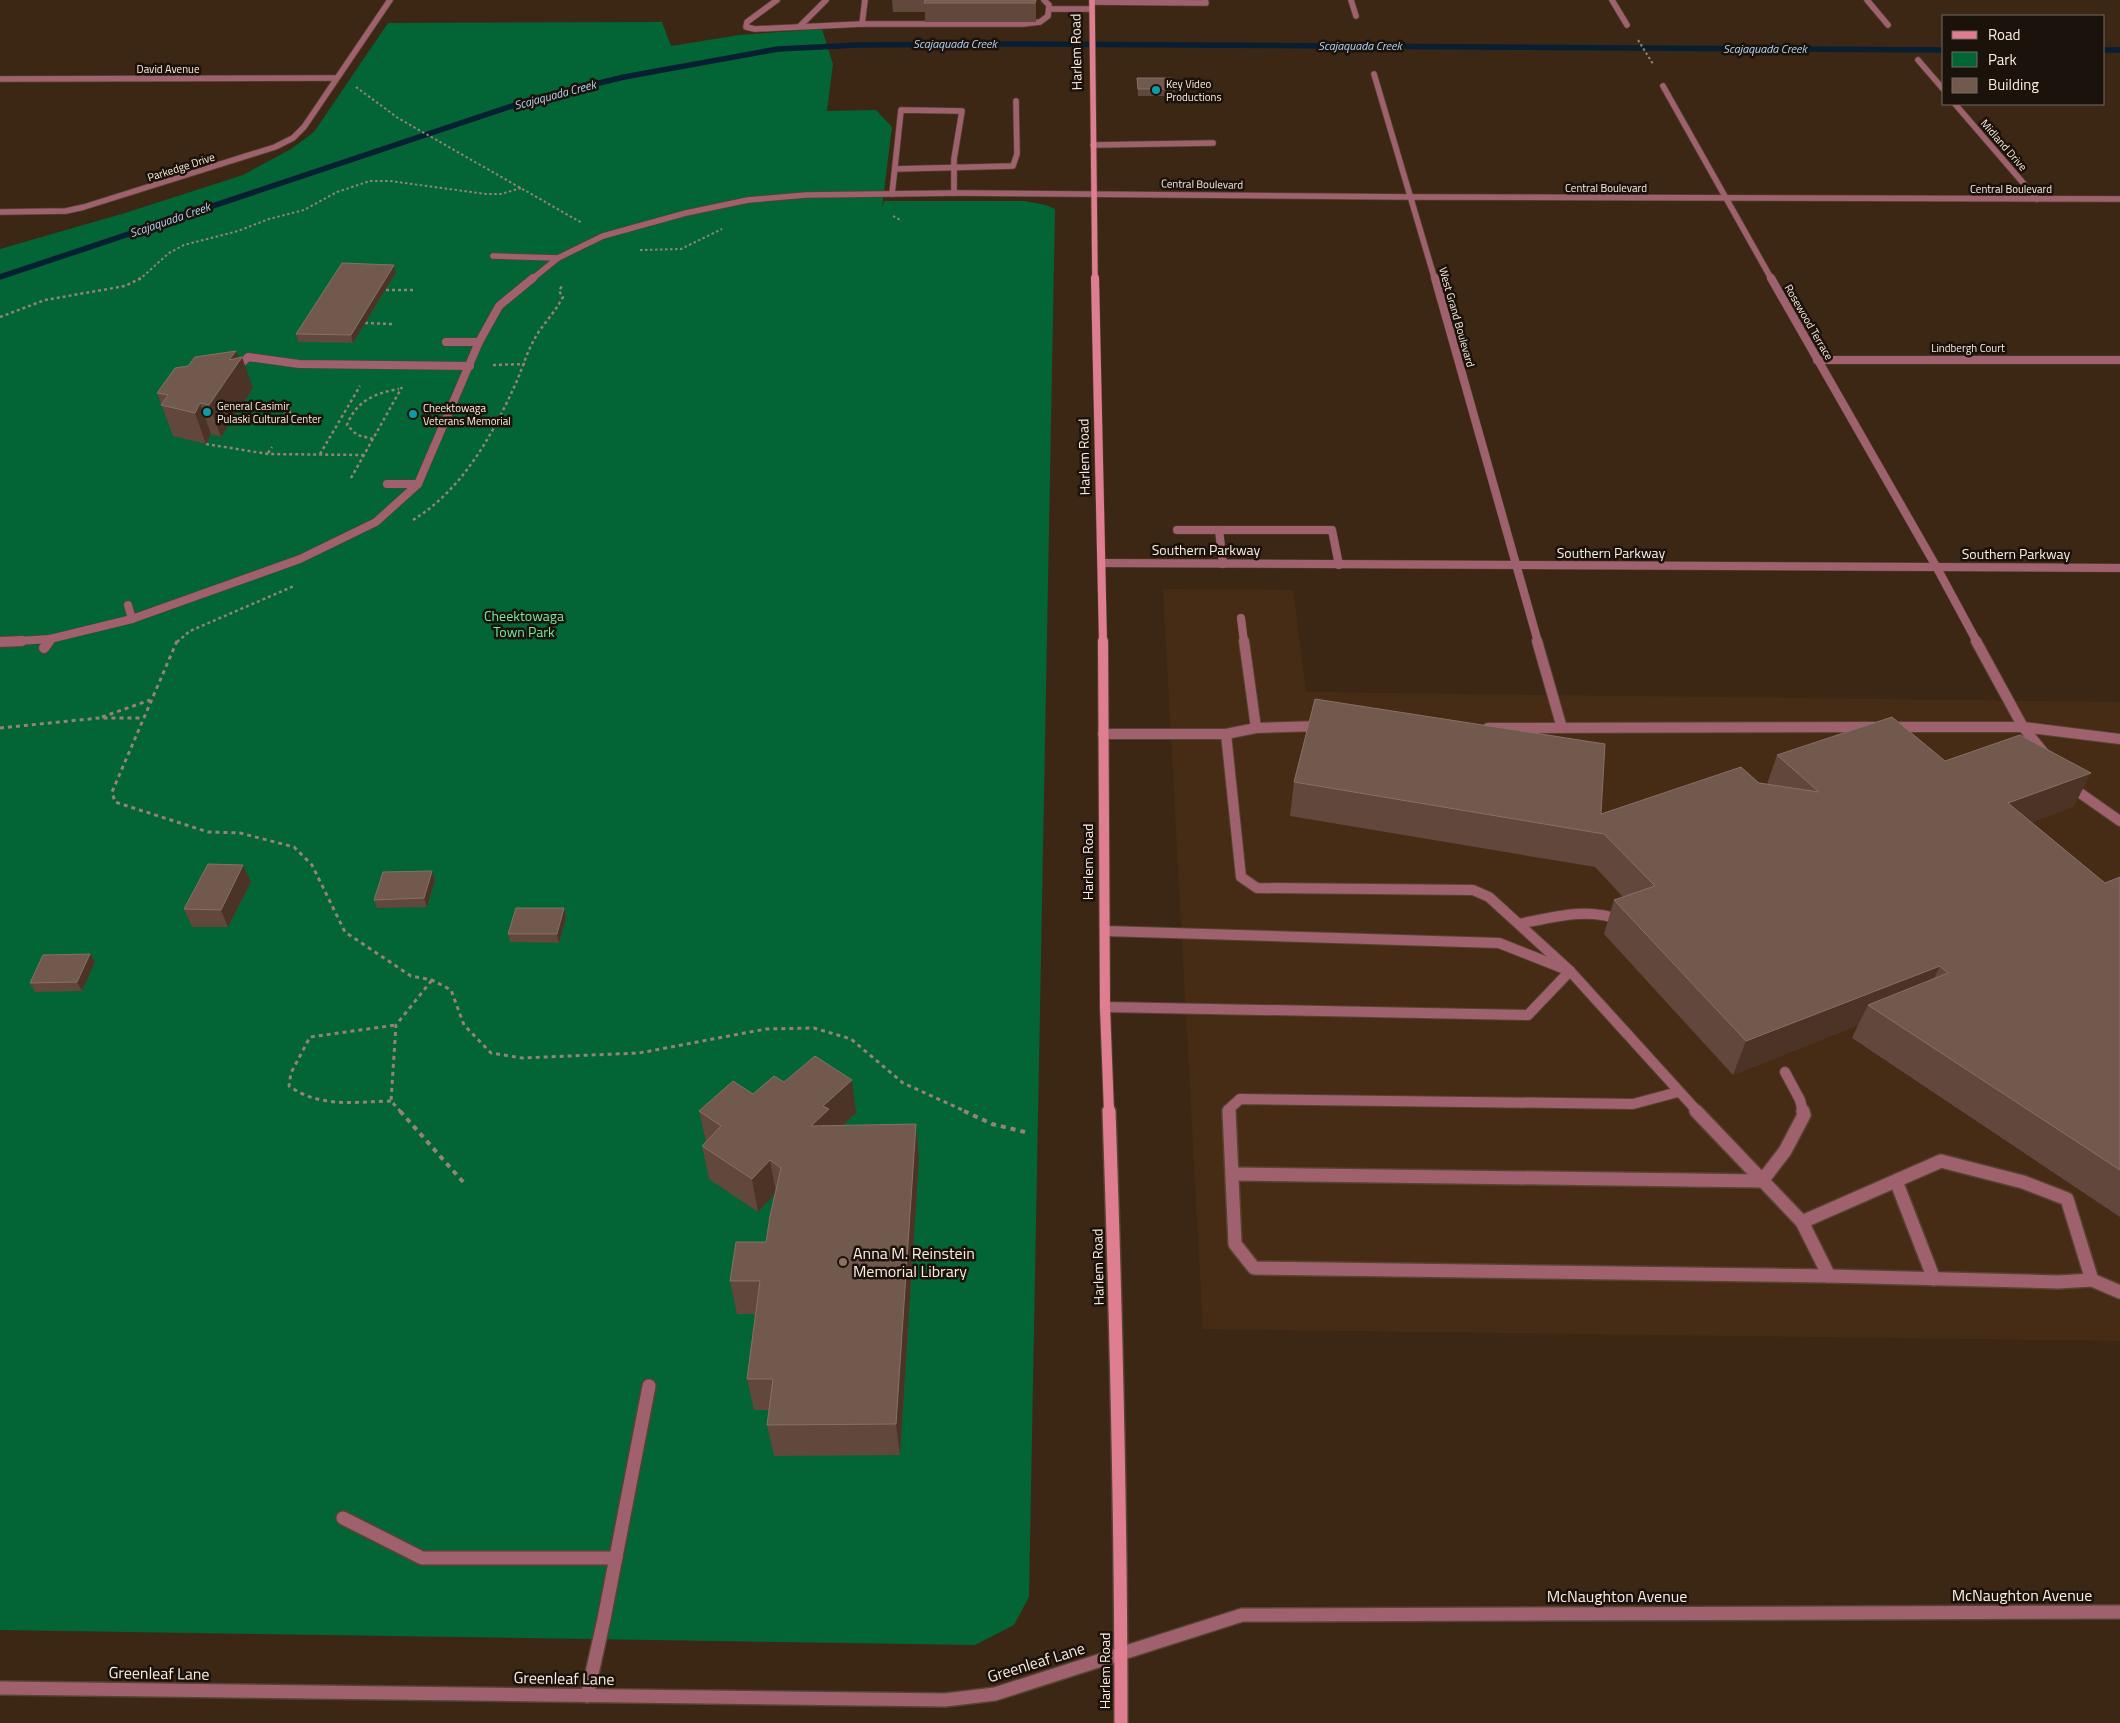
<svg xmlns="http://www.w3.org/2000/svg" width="2120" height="1723" font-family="'Titillium Web',sans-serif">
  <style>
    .built { fill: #462c15 }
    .green { fill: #036436 }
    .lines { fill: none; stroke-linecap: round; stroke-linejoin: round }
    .stream { stroke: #081e32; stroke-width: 5.5 }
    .service-far3-casing { stroke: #574332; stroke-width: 7 }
    .service-far2-casing { stroke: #574332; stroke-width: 9 }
    .service-far1-casing { stroke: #574332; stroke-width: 12 }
    .service-casing { stroke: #574332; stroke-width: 16 }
    .minor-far3-casing { stroke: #574332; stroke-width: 7 }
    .minor-far2-casing { stroke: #574332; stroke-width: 9 }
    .minor-far1-casing { stroke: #574332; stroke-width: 12 }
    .minor-casing { stroke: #574332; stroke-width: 16 }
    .secondary-far3-casing { stroke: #574332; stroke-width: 7 }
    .secondary-far2-casing { stroke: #574332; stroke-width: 9 }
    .secondary-far1-casing { stroke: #574332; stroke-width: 12 }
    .secondary-casing { stroke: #574332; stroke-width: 16 }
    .path-far3 { stroke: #958374; stroke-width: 2; stroke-dasharray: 2.5 2.5; stroke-linecap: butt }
    .path-far2 { stroke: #958374; stroke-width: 2.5; stroke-dasharray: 3 3; stroke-linecap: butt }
    .path-far1 { stroke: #958374; stroke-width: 3; stroke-dasharray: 4 4; stroke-linecap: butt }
    .path { stroke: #958374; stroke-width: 4; stroke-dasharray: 5 5; stroke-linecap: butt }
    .service-far3 { stroke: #9f616d; stroke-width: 5.5 }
    .service-far2 { stroke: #9f616d; stroke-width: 8 }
    .service-far1 { stroke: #9f616d; stroke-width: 10 }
    .service { stroke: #9f616d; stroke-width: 13 }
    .minor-far3 { stroke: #9f616d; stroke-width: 5.5 }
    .minor-far2 { stroke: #9f616d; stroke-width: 8 }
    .minor-far1 { stroke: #9f616d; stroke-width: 10 }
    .minor { stroke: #9f616d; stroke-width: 13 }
    .secondary-far3 { stroke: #df7e91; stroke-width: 5.5 }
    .secondary-far2 { stroke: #df7e91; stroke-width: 8 }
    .secondary-far1 { stroke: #df7e91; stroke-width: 10 }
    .secondary { stroke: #df7e91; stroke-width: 13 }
    .wall { fill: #61473c }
    .shaded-wall { fill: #4b3325 }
    .building { fill: #71594e; stroke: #877065 }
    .culture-dot { fill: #0f9aa8; stroke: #1b120b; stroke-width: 2 }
    .education-dot { fill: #8d6e63; stroke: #1b120b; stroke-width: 2 }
    .labels { text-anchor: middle; stroke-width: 5; stroke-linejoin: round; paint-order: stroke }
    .far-street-label { font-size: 11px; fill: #fbede2; stroke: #1b120b }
    .far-poi-label { font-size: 11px; fill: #fbede2; stroke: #1b120b; text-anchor: start }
    .far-water-label { font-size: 12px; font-style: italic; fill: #b2d4f6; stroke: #1b120b }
    .street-label { font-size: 14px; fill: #fbede2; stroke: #1b120b }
    .park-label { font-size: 14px; fill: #73e89f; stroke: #1b120b }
    .near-poi-label { font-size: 16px; fill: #fbede2; stroke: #1b120b; text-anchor: start }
    .near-street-label { font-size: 16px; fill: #fbede2; stroke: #1b120b }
  </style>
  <rect width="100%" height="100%" fill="#3c2715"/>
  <!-- built -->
  <polygon class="built" points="1163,589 1293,590 1306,692 2120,702 2120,1341 1203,1329"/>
  <!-- green -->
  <polygon class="green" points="662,22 671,46 739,35 822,29 833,64 827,111 876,110 892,127 882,207 884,201 1024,201 1046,205 1055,209 1029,1597 1014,1625 975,1645 0,1630 0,249 125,213 243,175 291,149 314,132 388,23"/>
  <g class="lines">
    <!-- stream -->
    <g class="stream">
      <polyline points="2104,50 2120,50"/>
      <polyline points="0,277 533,99 624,77 778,49 858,45 1023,44 1944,50"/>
    </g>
    <defs>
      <g id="service-far3">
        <polyline points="777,0 747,22 746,27 755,29 862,24 1023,24 1040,22 1048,16 1049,5 1044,0"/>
        <polyline points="1092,2 1206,3 1205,0"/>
        <polyline points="1049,9 1091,9"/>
        <polyline points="862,24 865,0"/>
        <polyline points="800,26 826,0"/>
        <polyline points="1093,145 1213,143"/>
        <polyline points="895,169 1013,166 1017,154 1016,101"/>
        <polyline points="892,194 901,110 962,111 954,159 954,193"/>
        <polyline points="493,256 558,258"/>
      </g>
      <g id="service-far2">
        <polyline points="446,342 479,342"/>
        <polyline points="234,371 248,357 299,364 470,366"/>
        <polyline points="387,484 418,484"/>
        <polyline points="1177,530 1332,530 1339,565"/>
        <polyline points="1219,530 1223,564"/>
        <polyline points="128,605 132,619"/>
        <polyline points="1241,618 1244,642"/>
        <polyline points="48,642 50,639"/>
      </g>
      <g id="service-far1">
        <polyline points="1244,641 1256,728"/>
        <polyline points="44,648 49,641"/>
        <polyline points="1891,727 2023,727 2120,739"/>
        <polyline points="2023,727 2044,753"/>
        <polyline points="1488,728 1874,727"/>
        <polyline points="1103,734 1226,734 1256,728 1321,726"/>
        <polyline points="1226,734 1241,877 1257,888 1473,890 1489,897 1570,971 1698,1112"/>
        <polyline points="2070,786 2120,821"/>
        <path d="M 1519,924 C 1554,917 1587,907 1621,920"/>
        <polyline points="1105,931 1499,943 1570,971 1528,1015 1105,1007"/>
        <polyline points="1785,1072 1800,1100 1803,1112"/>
        <polyline points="1229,1112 1229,1109 1240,1099 1633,1104 1678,1092"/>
      </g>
      <g id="service">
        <polyline points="1229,1111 1235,1244 1254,1268 1829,1276 2058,1282 2092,1280 2120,1292"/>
        <polyline points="1696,1111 1802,1222 1829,1276"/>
        <polyline points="1232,1174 1762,1181 1785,1151 1804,1115 1803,1111"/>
        <polyline points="1896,1181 1934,1279"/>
        <polyline points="1802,1222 1941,1161 2023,1182 2067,1199 2092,1280"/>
        <polyline points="343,1518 422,1558 616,1558"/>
        <polyline points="587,1696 604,1619 649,1386"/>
      </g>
      <g id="minor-far3">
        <polyline points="1351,0 1356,16"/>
        <polyline points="1612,0 1627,25"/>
        <polyline points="1867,0 1888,25"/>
        <polyline points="1918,60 1944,90"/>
        <polyline points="1374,74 1435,280"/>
        <polyline points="0,79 336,78"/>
        <polyline points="1663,86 1772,280"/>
        <polyline points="1955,104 2037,199"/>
        <polyline points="0,212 66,211 84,207 275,147 293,138 304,127 390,0"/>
        <polyline points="531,280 558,258 603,236 686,213 748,200 806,195 959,193 1412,197 2120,199"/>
      </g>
      <g id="minor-far2">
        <polyline points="1435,278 1538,642"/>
        <polyline points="1771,278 1937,568 1977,642"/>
        <polyline points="1817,360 2120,360"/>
        <polyline points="1102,563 2120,568"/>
        <polyline points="1,642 50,639 132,619 300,559 376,522 418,484 479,342 499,306 533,278"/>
      </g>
      <g id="minor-far1">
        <polyline points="1537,641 1562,728"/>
        <polyline points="1976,641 2023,727"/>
        <polyline points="0,642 22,641"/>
      </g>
      <polyline id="minor" points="0,1688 945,1700 995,1694 1242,1615 2120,1612"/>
      <polyline id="secondary-far3" points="1092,0 1095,280"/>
      <polyline id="secondary-far2" points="1095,278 1103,642"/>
      <polyline id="secondary-far1" points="1103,641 1105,1007 1109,1112"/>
      <path id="secondary" d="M 1109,1111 C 1116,1315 1121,1519 1121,1723"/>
    </defs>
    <!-- service-far3 casing -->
    <use href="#service-far3" class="service-far3-casing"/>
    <!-- service-far2 casing -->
    <use href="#service-far2" class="service-far2-casing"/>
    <!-- service-far1 casing -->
    <use href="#service-far1" class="service-far1-casing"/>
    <!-- service casing -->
    <use href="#service" class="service-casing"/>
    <!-- minor-far3 casing -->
    <use href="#minor-far3" class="minor-far3-casing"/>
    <!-- minor-far2 casing -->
    <use href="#minor-far2" class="minor-far2-casing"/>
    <!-- minor-far1 casing -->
    <use href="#minor-far1" class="minor-far1-casing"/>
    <!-- minor casing -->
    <use href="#minor" class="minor-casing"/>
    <!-- secondary-far3 casing -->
    <use href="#secondary-far3" class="secondary-far3-casing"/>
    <!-- secondary-far2 casing -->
    <use href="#secondary-far2" class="secondary-far2-casing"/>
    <!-- secondary-far1 casing -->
    <use href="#secondary-far1" class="secondary-far1-casing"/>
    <!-- secondary casing -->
    <use href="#secondary" class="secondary-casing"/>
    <!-- path-far3 -->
    <g class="path-far3">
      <polyline points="1638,40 1653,64"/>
      <polyline points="356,87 398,118 582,223"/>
      <polyline points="893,216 902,221"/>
      <polyline points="640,250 681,249 722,229"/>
      <polyline points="139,280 169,253 184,245 238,231 269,219 304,210 337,192 370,181 390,181 486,194 501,194 521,188"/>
    </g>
    <!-- path-far2 -->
    <g class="path-far2">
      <polyline points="386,290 413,290"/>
      <polyline points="0,317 45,300 125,286 141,278"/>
      <polyline points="365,323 392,324"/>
      <polyline points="493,365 525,364"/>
      <polyline points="283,412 291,412"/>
      <path d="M 373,439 L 357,435 L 347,425 C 356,401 375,393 399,389"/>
      <polyline points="206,444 268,454 364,455"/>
      <polyline points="268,453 272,447"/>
      <polyline points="320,454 360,386"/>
      <polyline points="351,478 402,387"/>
      <path d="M 413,520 C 462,490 492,436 515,385 C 522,370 526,354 534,340 C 541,326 553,315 560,302 L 563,297 L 559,291 L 563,284"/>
      <polyline points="177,642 190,631 294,586"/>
    </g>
    <!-- path-far1 -->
    <g class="path-far1">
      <polyline points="177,641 112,792 115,802 208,832 240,833 294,847 312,865 345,932 411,976 432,980 451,990 464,1025 491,1053 522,1058 639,1053 766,1029 814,1028 851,1039 903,1083 967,1112"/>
      <polyline points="102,717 150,700"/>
      <polyline points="0,728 99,718 142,718"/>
      <path d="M 391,1101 C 354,1102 320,1108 289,1086 L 291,1073 L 310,1037 L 396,1025"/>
      <polyline points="401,1112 391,1101 396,1025 432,980"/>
    </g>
    <!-- path -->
    <g class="path">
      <polyline points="400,1111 464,1183"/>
      <polyline points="964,1111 992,1124 1025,1132"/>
    </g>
    <!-- service-far3 -->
    <use href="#service-far3" class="service-far3"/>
    <!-- service-far2 -->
    <use href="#service-far2" class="service-far2"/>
    <!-- service-far1 -->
    <use href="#service-far1" class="service-far1"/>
    <!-- service -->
    <use href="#service" class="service"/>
    <!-- minor-far3 -->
    <use href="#minor-far3" class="minor-far3"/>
    <!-- minor-far2 -->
    <use href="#minor-far2" class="minor-far2"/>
    <!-- minor-far1 -->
    <use href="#minor-far1" class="minor-far1"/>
    <!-- minor -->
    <use href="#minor" class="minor"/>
    <!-- secondary-far3 -->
    <use href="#secondary-far3" class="secondary-far3"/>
    <!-- secondary-far2 -->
    <use href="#secondary-far2" class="secondary-far2"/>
    <!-- secondary-far1 -->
    <use href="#secondary-far1" class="secondary-far1"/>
    <!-- secondary -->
    <use href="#secondary" class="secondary"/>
  </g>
  <!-- wall -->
  <g class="wall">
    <polygon points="892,0 1036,0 1036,22 925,22 925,12 893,12"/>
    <polygon points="1137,78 1175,89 1174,96 1138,96"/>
    <polygon points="394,265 396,272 353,343 298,342 296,334"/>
    <polygon points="239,358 253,388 221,437 211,434 206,444 173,436 157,393"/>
    <polygon points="1777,755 1945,761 2074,806 2031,822 2105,883 2120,877 2120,1217 1852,1038 1858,1025 1733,1075 1604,934 1614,900 1623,897 1595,867 1290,816 1294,782 1601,814 1759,783 1767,784"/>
    <polygon points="432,871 435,880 427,907 377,908 374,900"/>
    <polygon points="251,882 228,927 192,927 184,909"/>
    <polygon points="564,908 566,917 559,943 510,942 508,934"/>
    <polygon points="90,954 95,962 82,991 35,992 30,983"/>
    <polygon points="753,1094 856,1113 842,1126 916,1124 919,1157 900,1455 774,1456 767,1425 769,1410 754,1410 747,1379 755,1314 737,1314 730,1281 766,1242 775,1194 758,1212 709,1179 702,1146 706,1142 699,1111"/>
  </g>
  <!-- shaded-wall -->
  <g class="shaded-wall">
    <polygon points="394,265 396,272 353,343 351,335"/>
    <polygon points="236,351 240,361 242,357 253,388 221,437 209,405 229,360"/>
    <polygon points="200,403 211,434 206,444 195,413"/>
    <polygon points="2091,773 2074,806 1992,837 2008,803"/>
    <polygon points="243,865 251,882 228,927 221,910"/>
    <polygon points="432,871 435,880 427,907 424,898"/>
    <polygon points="564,908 566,917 559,943 557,934"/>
    <polygon points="90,954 95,962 82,991 77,982"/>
    <polygon points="1940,966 1924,999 1868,1005 1858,1025 1733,1075 1746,1041"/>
    <polygon points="852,1080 856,1113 833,1134 811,1126 823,1106"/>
    <polygon points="916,1124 919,1157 900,1455 896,1424"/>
    <polygon points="770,1160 776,1193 758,1212 752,1179"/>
  </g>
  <!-- building -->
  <g class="building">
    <polygon points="925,0 1036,0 1035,3 924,3"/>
    <polygon points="1137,78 1173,78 1175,89 1138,89"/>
    <polygon points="342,263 394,265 351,335 296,334"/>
    <polygon points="236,351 229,360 242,357 209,405 200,403 195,413 161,405 168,395 157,393 175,368 188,366 195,357"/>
    <polygon points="1315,699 1605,744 1601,814 1741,767 1759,783 1819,792 1777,755 1892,717 1945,761 2020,735 2091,773 2008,803 2105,883 2120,877 2120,1170 1868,1005 1948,973 1940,966 1746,1041 1614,900 1655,886 1604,834 1294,782"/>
    <polygon points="208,864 243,865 221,910 184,909"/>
    <polygon points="432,871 424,898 374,900 383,872"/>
    <polygon points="516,908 564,908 557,934 508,934"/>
    <polygon points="90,954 77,982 30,983 43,955"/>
    <polygon points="815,1056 852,1080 823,1106 829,1109 811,1126 916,1124 896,1424 767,1425 773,1379 747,1379 760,1281 730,1281 736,1242 766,1242 770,1216 781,1168 770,1160 752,1179 702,1146 721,1126 699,1111 733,1081 753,1094 774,1076 784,1082"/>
  </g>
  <!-- markers -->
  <g class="culture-dot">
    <circle cx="1156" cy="90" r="5"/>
    <circle cx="207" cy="412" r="5"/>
    <circle cx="413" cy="414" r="5"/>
  </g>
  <circle class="education-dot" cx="843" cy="1262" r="5"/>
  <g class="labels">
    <!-- far-street labels -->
    <g class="far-street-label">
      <text x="168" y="73">David Avenue</text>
      <text transform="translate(2004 145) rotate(49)" y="4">Midland Drive</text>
      <text transform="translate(181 167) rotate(-18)" y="4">Parkedge Drive</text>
      <text transform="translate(1202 184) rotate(1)" y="4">Central Boulevard</text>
      <text x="1606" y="192">Central Boulevard</text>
      <text x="2011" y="193">Central Boulevard</text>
      <text transform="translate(1457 317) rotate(74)" y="4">West Grand Boulevard</text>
      <text transform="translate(1809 322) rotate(60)" y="4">Rosewood Terrace</text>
      <text x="1968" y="352">Lindbergh Court</text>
    </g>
    <!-- far-poi labels -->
    <g class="far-poi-label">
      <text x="1166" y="88">Key Video<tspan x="1166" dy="13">Productions</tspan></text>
      <text x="217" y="410">General Casimir<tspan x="217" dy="13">Pulaski Cultural Center</tspan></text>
      <text x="423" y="412">Cheektowaga<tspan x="423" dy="13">Veterans Memorial</tspan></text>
    </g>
    <!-- far-water labels -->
    <g class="far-water-label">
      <text x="955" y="48">Scajaquada Creek</text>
      <text x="1360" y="50">Scajaquada Creek</text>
      <text x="1765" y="53">Scajaquada Creek</text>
      <text transform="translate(555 95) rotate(-15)" y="4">Scajaquada Creek</text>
      <text transform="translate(170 220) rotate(-19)" y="4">Scajaquada Creek</text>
    </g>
    <!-- street labels -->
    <g class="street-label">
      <text transform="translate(1076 52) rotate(-91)" y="5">Harlem Road</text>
      <text transform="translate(1084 457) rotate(-91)" y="5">Harlem Road</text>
      <text x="1206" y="555">Southern Parkway</text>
      <text x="1611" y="558">Southern Parkway</text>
      <text x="2016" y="559">Southern Parkway</text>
      <text transform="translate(1088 862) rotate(-90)" y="5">Harlem Road</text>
      <text transform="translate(1098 1267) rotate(-91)" y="5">Harlem Road</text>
      <text transform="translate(1105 1671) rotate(-90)" y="5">Harlem Road</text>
    </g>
    <!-- park labels -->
    <g class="park-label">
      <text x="524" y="621">Cheektowaga<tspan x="524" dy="16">Town Park</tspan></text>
    </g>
    <!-- near-poi labels -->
    <g class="near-poi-label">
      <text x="853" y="1259">Anna M. Reinstein<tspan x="853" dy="18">Memorial Library</tspan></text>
    </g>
    <!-- near-street labels -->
    <g class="near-street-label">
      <text x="2022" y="1601">McNaughton Avenue</text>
      <text x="1617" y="1602">McNaughton Avenue</text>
      <text transform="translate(1036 1662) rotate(-17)" y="6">Greenleaf Lane</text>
      <text transform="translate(159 1673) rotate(1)" y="6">Greenleaf Lane</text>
      <text transform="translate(564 1678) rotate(1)" y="6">Greenleaf Lane</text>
    </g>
  </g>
  <!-- legend -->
  <rect x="1942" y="15" width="162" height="90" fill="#1b120b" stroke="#756a61"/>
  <rect x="1952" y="31" width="25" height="8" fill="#df7e91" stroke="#756a61"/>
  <text x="1988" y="40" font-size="15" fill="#fbede2">Road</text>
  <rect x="1952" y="52" width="25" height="15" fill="#036436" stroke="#756a61"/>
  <text x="1988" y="65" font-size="15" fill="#fbede2">Park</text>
  <rect x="1952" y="78" width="25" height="15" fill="#71594e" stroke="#756a61"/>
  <text x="1988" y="90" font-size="15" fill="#fbede2">Building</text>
</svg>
